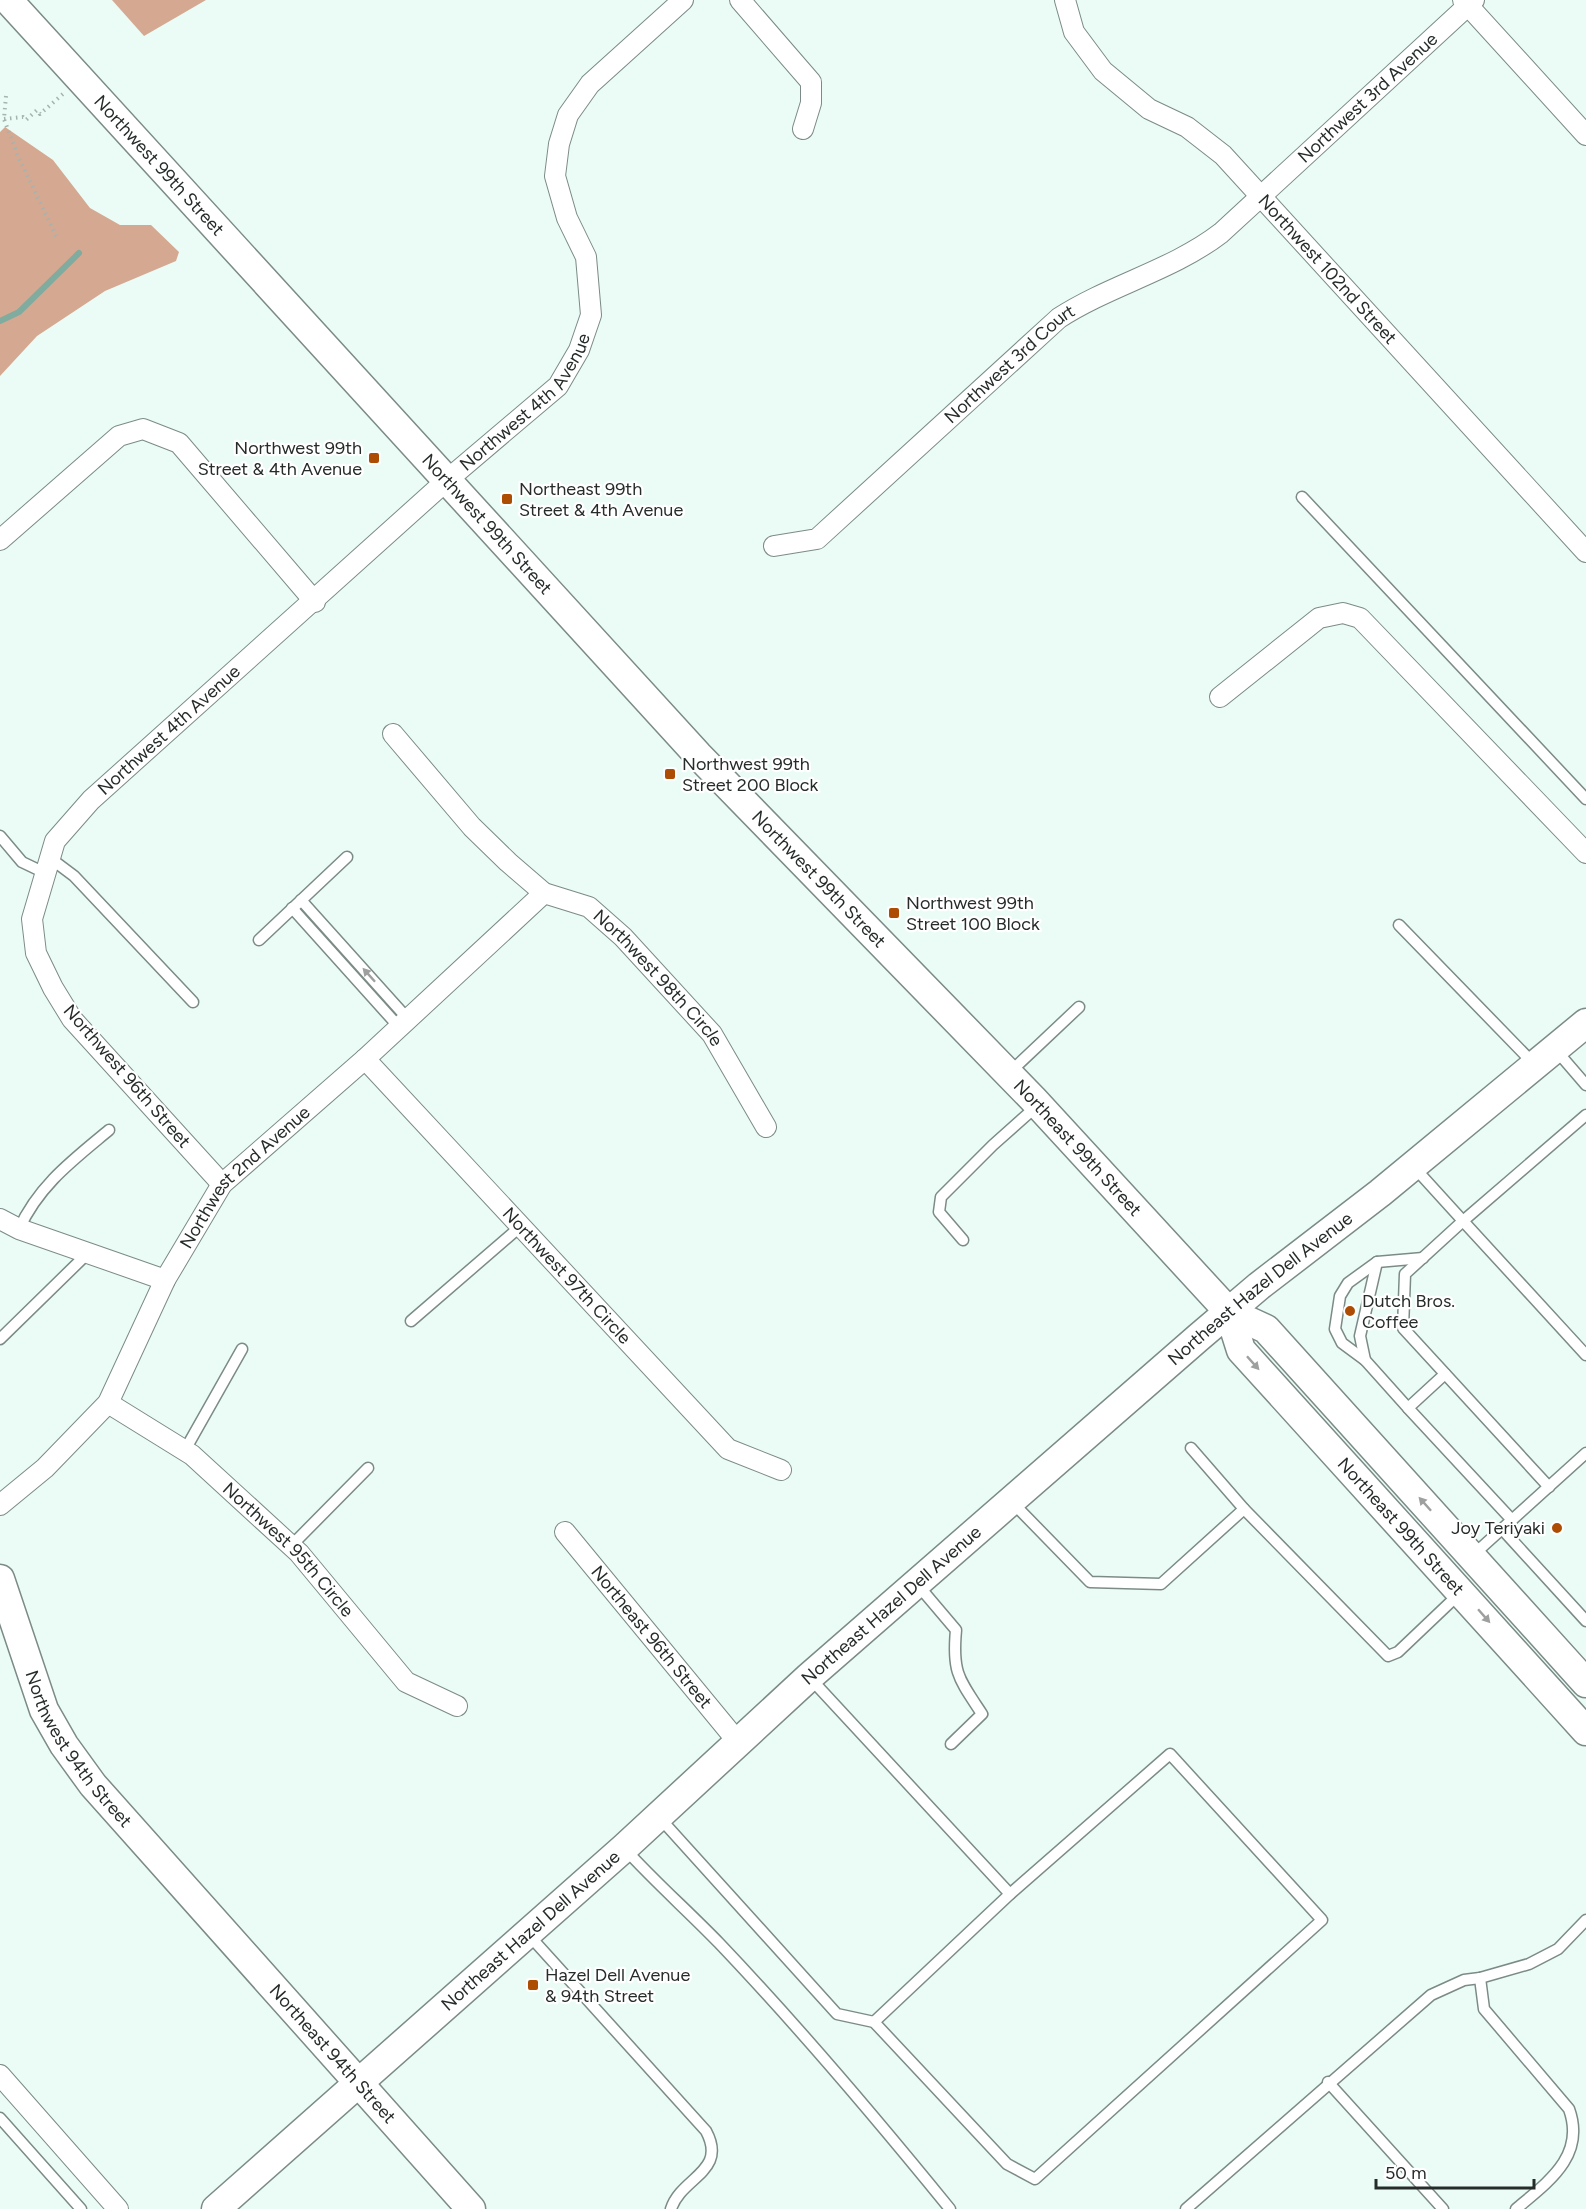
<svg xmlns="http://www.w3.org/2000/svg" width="1586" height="2209" font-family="Figtree,sans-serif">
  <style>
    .forest { fill: #d5a891 }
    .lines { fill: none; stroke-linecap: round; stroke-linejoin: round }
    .stream { stroke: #80ab9f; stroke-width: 6 }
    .lane-casing { stroke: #7c8b87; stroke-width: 13 }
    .street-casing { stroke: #7c8b87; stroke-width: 22 }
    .secondary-casing { stroke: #7c8b87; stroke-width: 31 }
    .path { stroke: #a6b3af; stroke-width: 4; stroke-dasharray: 1.5 4.5; stroke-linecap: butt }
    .lane { stroke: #fff; stroke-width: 10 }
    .street { stroke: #fff; stroke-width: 20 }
    .secondary { stroke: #fff; stroke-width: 28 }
    .oneway { fill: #9da09f }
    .poi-dot { fill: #ad4d04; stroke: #fff; stroke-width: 2 }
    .labels { text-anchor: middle; stroke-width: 4.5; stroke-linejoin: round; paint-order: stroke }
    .street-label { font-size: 18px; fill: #262c2a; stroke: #fff }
    .poi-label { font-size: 18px; fill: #262c2a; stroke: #fff; text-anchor: start }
  </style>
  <rect width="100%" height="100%" fill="#ebfcf7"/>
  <!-- forest -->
  <g class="forest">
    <polygon points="112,0 206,0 144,36"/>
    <polygon points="5,127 53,160 90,208 120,225 151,225 179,252 176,261 105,291 37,336 0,376 0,132"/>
  </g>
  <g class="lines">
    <!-- stream -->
    <polyline class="stream" points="0,321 19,312 79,253"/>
    <defs>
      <g id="lane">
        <polyline points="1302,497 1586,799"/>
        <polyline points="0,836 22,862 45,873"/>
        <polyline points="50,858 74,876 193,1002"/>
        <polyline points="301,900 408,1019"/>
        <polyline points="292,908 399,1027"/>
        <polyline points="1399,925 1535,1065"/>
        <polyline points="259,940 347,857"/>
        <polyline points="1555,1049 1586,1085"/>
        <polyline points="1008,1074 1079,1007"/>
        <polyline points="1586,1115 1463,1221 1586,1355"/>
        <polyline points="1413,1166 1463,1221 1405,1274 1403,1328 1549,1487"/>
        <path d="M 19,1229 C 39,1185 73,1160 109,1130"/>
        <polyline points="963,1240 939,1212 941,1197 993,1145 1038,1105"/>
        <polyline points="411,1321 521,1226"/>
        <polyline points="0,1339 88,1253"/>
        <polyline points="1365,1360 1360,1336 1377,1262"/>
        <polyline points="1445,1374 1408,1408 1512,1520"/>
        <polyline points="1408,1408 1365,1360 1342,1343 1335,1329 1340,1296 1348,1283 1377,1262 1423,1258"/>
        <polyline points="1191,1448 1244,1509"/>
        <polyline points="185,1450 242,1349"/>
        <polyline points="1011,1501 1090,1582 1161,1584 1244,1509 1388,1656 1398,1652 1459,1594"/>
        <polyline points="1502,1529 1586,1621"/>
        <polyline points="291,1546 368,1468"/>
        <polyline points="1472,1556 1586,1453"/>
        <path d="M 917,1584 L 956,1630 C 952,1673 959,1679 982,1714 L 951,1744"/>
        <polyline points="658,1816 837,2014 874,2022 1007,2164 1035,2179 1322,1920 1170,1754 1010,1894 810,1678"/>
        <path d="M 625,1849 C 655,1882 688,1911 719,1943 C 800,2028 876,2118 950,2209"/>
        <path d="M 527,1933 L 706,2131 C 728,2172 681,2177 671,2209"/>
        <path d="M 1480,1978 L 1484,2009 L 1569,2109 C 1586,2156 1548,2182 1516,2209"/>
        <polyline points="874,2022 1010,1894"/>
        <polyline points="1328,2082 1443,2209"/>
        <polyline points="0,2118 81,2209"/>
        <polyline points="1186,2209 1431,1995 1464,1980 1480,1978 1529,1964 1558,1949 1586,1920"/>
      </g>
      <g id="street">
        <polyline points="740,0 811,82 811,103 803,129"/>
        <path id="s1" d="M 1065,0 L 1074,32 L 1103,71 L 1149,109 L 1187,127 L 1223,155 L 1586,552"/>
        <polyline points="1463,0 1586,135"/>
        <polyline points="0,540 119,436 143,429 179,443 315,602"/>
        <path id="s2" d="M 774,546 L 817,539 L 1059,318 C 1110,285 1173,270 1221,233 L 1474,0"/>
        <polyline points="1220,697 1319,618 1343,613 1360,618 1586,853"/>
        <path id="s3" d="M 393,734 L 472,827 L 508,862 L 544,893 L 589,907 L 623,937 L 712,1034 L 766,1127"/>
        <path id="s4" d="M 365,1059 L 728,1449 L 781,1470"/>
        <path id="s5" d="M 222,1184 L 72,1019 L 53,988 L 36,953 L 32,919 L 55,841 L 91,800 L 446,481 L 558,386 L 579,350 L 591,315 L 586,257 L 567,218 L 555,176 L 559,144 L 568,115 L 590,84 L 683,0"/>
        <polyline points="0,1219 19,1229 165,1280"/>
        <path id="s6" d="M 108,1403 L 192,1455 L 299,1553 L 406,1682 L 457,1706"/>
        <path id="s7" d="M 0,1505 L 45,1468 L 108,1403 L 165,1280 L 222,1184 L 365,1059 L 544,893"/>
        <path id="s8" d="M 565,1532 L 738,1742"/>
        <polyline points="0,2075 118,2209"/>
      </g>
      <g id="secondary">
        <path id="s9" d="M 8,0 L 698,755 L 1033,1099 L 1229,1312 L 1266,1329 L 1586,1683"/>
        <path id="s10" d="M 1229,1312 L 1241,1350 L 1586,1731"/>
        <path id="s11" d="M 0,1579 L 44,1710 L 64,1745 L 93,1785 L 471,2209"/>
        <path id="s12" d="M 216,2209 L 624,1848 L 809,1677 L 1199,1337 L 1259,1286 L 1380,1193 L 1586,1023"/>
      </g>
    </defs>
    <!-- lane casing -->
    <use href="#lane" class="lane-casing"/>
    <!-- street casing -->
    <use href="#street" class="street-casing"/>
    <!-- secondary casing -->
    <use href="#secondary" class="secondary-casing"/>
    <!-- path -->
    <g class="path">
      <polyline points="6,96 4,119 17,154 57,238"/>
      <polyline points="4,119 23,117 26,120 37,110 40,114 63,94"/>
    </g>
    <!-- lane -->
    <use href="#lane" class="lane"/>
    <!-- street -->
    <use href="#street" class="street"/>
    <!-- secondary -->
    <use href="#secondary" class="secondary"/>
  </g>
  <!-- one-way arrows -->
  <defs><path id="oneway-solid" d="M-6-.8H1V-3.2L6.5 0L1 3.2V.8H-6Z" transform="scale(1.5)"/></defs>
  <g class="oneway">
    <use href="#oneway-solid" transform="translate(369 975) rotate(-132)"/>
    <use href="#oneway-solid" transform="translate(1253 1363) rotate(48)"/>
    <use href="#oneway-solid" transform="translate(1425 1504) rotate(-132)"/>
    <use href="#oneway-solid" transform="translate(1484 1616) rotate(49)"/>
  </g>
  <!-- markers -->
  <g class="poi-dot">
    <rect x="368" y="452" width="12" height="12" rx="3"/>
    <rect x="501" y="493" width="12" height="12" rx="3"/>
    <rect x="664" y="768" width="12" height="12" rx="3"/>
    <rect x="888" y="907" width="12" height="12" rx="3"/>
    <circle cx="1350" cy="1311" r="6"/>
    <circle cx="1557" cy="1528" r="6"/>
    <rect x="527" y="1979" width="12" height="12" rx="3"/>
  </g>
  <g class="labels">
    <!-- street labels -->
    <g class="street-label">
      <text dy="6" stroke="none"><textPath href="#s2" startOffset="754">Northwest 3rd Avenue</textPath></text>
      <text dy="6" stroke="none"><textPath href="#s9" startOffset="224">Northwest 99th Street</textPath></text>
      <text dy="6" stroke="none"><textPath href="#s1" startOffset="384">Northwest 102nd Street</textPath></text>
      <text dy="6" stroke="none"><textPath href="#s2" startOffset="304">Northwest 3rd Court</textPath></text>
      <text dy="6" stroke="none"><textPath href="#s5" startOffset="1059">Northwest 4th Avenue</textPath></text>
      <text dy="6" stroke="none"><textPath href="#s9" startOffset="710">Northwest 99th Street</textPath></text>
      <text dy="6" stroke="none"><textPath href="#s5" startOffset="573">Northwest 4th Avenue</textPath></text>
      <text dy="6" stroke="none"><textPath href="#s9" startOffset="1196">Northwest 99th Street</textPath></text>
      <text dy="6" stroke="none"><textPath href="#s3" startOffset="366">Northwest 98th Circle</textPath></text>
      <text transform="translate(127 1076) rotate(49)" y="6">Northwest 96th Street</text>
      <text dy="6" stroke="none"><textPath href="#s9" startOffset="1569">Northeast 99th Street</textPath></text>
      <text dy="6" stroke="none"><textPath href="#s7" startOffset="416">Northwest 2nd Avenue</textPath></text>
      <text dy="6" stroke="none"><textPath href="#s4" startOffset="296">Northwest 97th Circle</textPath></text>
      <text dy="6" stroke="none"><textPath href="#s12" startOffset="1392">Northeast Hazel Dell Avenue</textPath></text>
      <text dy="6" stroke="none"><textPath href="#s10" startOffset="278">Northeast 99th Street</textPath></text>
      <text dy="6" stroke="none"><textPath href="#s6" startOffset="234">Northwest 95th Circle</textPath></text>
      <text dy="6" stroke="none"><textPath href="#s12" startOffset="906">Northeast Hazel Dell Avenue</textPath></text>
      <text dy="6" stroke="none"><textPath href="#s8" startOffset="136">Northeast 96th Street</textPath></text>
      <text dy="6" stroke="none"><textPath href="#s11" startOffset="189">Northwest 94th Street</textPath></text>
      <text dy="6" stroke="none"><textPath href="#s12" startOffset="420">Northeast Hazel Dell Avenue</textPath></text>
      <text dy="6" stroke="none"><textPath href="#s11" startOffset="588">Northeast 94th Street</textPath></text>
    </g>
    <!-- poi labels -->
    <g class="poi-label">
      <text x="362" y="454" text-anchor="end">Northwest 99th<tspan x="362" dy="21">Street &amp; 4th Avenue</tspan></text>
      <text x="519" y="495">Northeast 99th<tspan x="519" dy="21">Street &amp; 4th Avenue</tspan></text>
      <text x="682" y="770">Northwest 99th<tspan x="682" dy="21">Street 200 Block</tspan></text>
      <text x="906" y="909">Northwest 99th<tspan x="906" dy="21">Street 100 Block</tspan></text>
      <text x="1362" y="1307">Dutch Bros.<tspan x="1362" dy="21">Coffee</tspan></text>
      <text x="1545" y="1534" text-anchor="end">Joy Teriyaki</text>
      <text x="545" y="1981">Hazel Dell Avenue<tspan x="545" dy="21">&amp; 94th Street</tspan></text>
    </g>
  </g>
  <!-- scale -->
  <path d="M1376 2179v9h158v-9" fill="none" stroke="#262c2a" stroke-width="3"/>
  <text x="1385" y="2179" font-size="18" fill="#262c2a" stroke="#ffffff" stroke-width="4.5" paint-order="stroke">50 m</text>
</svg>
